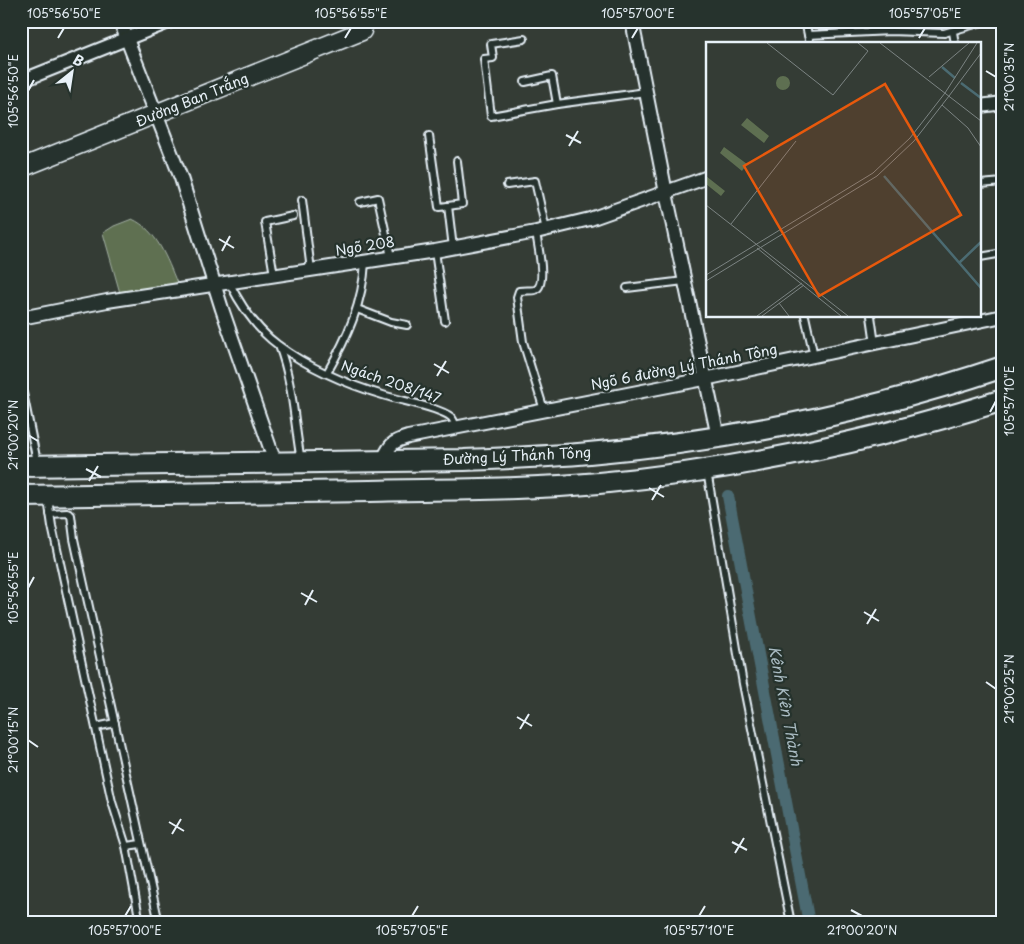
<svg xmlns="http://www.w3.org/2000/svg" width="1024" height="944" font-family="'Playpen Sans',sans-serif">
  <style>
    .green { fill: #5e6f51; stroke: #a3b0a4 }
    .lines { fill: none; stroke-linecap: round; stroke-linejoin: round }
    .canal { stroke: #4b6b72; stroke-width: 12 }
    .lane-casing { stroke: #e8f1f8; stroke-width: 10 }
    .street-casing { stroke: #e8f1f8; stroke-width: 16 }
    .secondary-casing { stroke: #e8f1f8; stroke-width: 21 }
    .primary-casing { stroke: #e8f1f8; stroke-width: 24 }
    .lane { stroke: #26332d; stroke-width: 6 }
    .street { stroke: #26332d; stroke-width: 12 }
    .secondary { stroke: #26332d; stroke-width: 18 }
    .primary { stroke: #26332d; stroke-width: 20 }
    .ticks { fill: none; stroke: #e8f1f8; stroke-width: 2 }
    .labels { text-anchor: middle; stroke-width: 4.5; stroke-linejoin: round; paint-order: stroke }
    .street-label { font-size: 14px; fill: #e8f1f8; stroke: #26332d }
    .water-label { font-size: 15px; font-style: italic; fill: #a9bbc2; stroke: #26332d }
    .inset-river { fill: none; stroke: #4b6b72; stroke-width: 2.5 }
    .inset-road { fill: none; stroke: #7c8483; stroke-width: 1 }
    .view { fill: #e8590c; fill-opacity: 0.15; stroke: #e8590c; stroke-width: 2.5 }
    .inset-edge { fill: none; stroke: #e8f1f8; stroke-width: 2.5 }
    .neatline { fill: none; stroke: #e8f1f8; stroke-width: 2 }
    .ticks-label { font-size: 12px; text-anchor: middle; fill: #e8f1f8 }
  </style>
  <rect width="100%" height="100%" fill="#343c35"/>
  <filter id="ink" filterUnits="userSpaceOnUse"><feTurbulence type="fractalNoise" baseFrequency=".02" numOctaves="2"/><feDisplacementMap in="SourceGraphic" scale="10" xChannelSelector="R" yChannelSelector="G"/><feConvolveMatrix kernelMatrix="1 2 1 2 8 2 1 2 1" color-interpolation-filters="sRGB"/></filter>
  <g filter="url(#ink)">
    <!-- green -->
    <path class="green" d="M 132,219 C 157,230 167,259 177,283 L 120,293 L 103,233 L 114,226 Z"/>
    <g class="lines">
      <!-- canal -->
      <polyline class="canal" points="728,496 809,923"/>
      <defs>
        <g id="lane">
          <polyline points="805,21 810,44"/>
          <polyline points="953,32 955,44"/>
          <polyline points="808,35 891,31 944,33 986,21"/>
          <polyline points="524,39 491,44 493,58 484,59 491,116 557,104 646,92"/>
          <polyline points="525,82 552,76 557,104"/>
          <polyline points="429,136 439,207 448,206 453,248"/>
          <polyline points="980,184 1003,182"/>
          <polyline points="507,185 535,181 546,230"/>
          <polyline points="302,200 311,270"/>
          <polyline points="360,202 378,198 391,257"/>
          <polyline points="448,206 462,204 457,161"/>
          <path d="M 536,232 C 537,242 548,286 535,290 C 531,291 524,290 519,291 L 517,297 L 523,342 L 544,410"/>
          <polyline points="435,251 445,321"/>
          <polyline points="980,257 1003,253"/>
          <polyline points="274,275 265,222 293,216"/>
          <path d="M 229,282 C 241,306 256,329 278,345 C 309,368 349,385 386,396 C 402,401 438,407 451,417 C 454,420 455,424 456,427"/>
          <polyline points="627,288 684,281"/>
          <polyline points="357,309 391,322 407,325"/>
          <polyline points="805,316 814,356"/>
          <polyline points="871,316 875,344"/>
          <path d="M 279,346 C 293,382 294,422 301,461"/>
          <path d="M 327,373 C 347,338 363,303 365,262"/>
          <polyline points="21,383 37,462"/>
          <polyline points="707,471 743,684 791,923"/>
          <polyline points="48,499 52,526 112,802 126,846 141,844"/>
          <polyline points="50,514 67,513 71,515 74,539 159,923"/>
          <polyline points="96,727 115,723"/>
          <polyline points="126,846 140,923"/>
        </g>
        <g id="street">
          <polyline points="120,21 181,178 222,309 275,462"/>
          <polyline points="632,21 666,193 718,437"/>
          <polyline points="21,81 171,21"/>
          <polyline points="980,106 1003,103"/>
          <polyline points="21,318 107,301 435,251 536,232 590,219 708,177"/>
          <path d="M 382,461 C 390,445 391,442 408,437 L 714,377 L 1003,316"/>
        </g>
        <polyline id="secondary" points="21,168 362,31"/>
        <g id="primary">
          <path d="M 21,466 L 464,460 C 506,458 547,457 589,453 C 729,441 869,412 1003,367"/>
          <path d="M 21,496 C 137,494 254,493 370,491 C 446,489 523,490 599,483 C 736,470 871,442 1003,400"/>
        </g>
      </defs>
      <!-- lane casing -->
      <use href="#lane" class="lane-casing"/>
      <!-- street casing -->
      <use href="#street" class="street-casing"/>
      <!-- secondary casing -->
      <use href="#secondary" class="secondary-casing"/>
      <!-- primary casing -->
      <use href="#primary" class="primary-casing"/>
      <!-- lane -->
      <use href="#lane" class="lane"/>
      <!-- street -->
      <use href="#street" class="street"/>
      <!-- secondary -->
      <use href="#secondary" class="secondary"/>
      <!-- primary -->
      <use href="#primary" class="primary"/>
    </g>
  </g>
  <!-- ticks -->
  <path class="ticks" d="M 58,38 L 64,28M 345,38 L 351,28M 632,38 L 638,28M 919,38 L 925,28M 986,71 L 996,77M 28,91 L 34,80M 566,135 L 581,143M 569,146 L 578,131M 219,239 L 234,248M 222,251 L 230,236M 434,364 L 449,373M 437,376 L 446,361M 990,412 L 996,401M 28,435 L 38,441M 86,469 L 101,477M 89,481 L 98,466M 649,488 L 664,497M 652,500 L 661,485M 28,588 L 34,577M 301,593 L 317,602M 305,605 L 313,590M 864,612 L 879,621M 867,624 L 876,609M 986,682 L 996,689M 517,717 L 532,726M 520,729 L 529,714M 28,740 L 38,747M 169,822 L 184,831M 172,834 L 181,819M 732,842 L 747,850M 735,853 L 744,838M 851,910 L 862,916M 125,916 L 131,906M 412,916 L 418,906M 699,916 L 705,906"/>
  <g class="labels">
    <!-- street labels -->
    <g class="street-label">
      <text transform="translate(192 100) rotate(-22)" y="5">Đường Ban Trắng</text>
      <text transform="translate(365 246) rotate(-9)" y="5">Ngõ 208</text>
      <text transform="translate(684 367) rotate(-11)" y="5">Ngõ 6 đường Lý Thánh Tông</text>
      <text transform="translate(391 382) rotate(19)" y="5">Ngách 208/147</text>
      <text transform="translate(517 456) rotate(-3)" y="5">Đường Lý Thánh Tông</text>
    </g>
    <!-- water labels -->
    <g class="water-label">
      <text transform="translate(785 706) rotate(79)" y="5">Kênh Kiên Thành</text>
    </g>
  </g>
  <!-- overview -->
  <g transform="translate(706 42)">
    <rect width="275" height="275" fill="#343c35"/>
    <path d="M70 41a7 7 0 1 1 14 0a7 7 0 1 1-14 0ZM 41,76 L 63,94 L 58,101 L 35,83 ZM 18,105 L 41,122 L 36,129 L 14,111 ZM 0,134 L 19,149 L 15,154 L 0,142 Z" fill="#5e6f51"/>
    <path class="inset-river" d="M 236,25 L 249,36M 255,41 L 275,56M 178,134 L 275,246M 253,221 L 275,200"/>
    <path class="inset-road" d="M 61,1 L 127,53 L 162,9 L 152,1M 174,1 L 275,79M 223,35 L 263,1M 239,51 L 271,1M 243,54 L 275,11M 236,63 L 262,86 L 275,105M 0,163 L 142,274M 25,182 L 90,99M 51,206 L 135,274M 0,233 L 167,131 L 204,96 L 239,51M 0,239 L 171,134 L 208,99 L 243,54M 73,261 L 83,274M 51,274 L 96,241M 56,274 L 98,243"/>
    <path class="view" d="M 179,42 L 255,173 L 113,254 L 38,124 Z"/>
    <rect width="275" height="275" class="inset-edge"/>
  </g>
  <!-- margin -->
  <rect width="1024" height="944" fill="none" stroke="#26332d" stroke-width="55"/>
  <!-- north arrow -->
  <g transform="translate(72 72) rotate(30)" stroke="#26332d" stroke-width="4" paint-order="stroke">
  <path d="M0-4L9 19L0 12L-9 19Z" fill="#e8f1f8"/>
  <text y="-8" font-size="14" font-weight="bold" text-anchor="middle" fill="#e8f1f8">B</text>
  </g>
  <rect x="28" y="28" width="968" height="888" class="neatline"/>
  <g class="ticks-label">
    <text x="64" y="18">105°56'50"E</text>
    <text x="351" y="18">105°56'55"E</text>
    <text x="638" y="18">105°57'00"E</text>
    <text x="925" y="18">105°57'05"E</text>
    <text transform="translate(1010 77) rotate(-90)" y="4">21°00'35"N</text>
    <text transform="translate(14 91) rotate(-90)" y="4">105°56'50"E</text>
    <text transform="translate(1010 401) rotate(-90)" y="4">105°57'10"E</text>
    <text transform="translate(14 435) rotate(-90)" y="4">21°00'20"N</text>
    <text transform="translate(14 588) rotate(-90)" y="4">105°56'55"E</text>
    <text transform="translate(1010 689) rotate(-90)" y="4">21°00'25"N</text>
    <text transform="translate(14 740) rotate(-90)" y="4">21°00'15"N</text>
    <text x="125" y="935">105°57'00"E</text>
    <text x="412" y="935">105°57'05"E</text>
    <text x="699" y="935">105°57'10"E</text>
    <text x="862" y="935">21°00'20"N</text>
  </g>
</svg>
